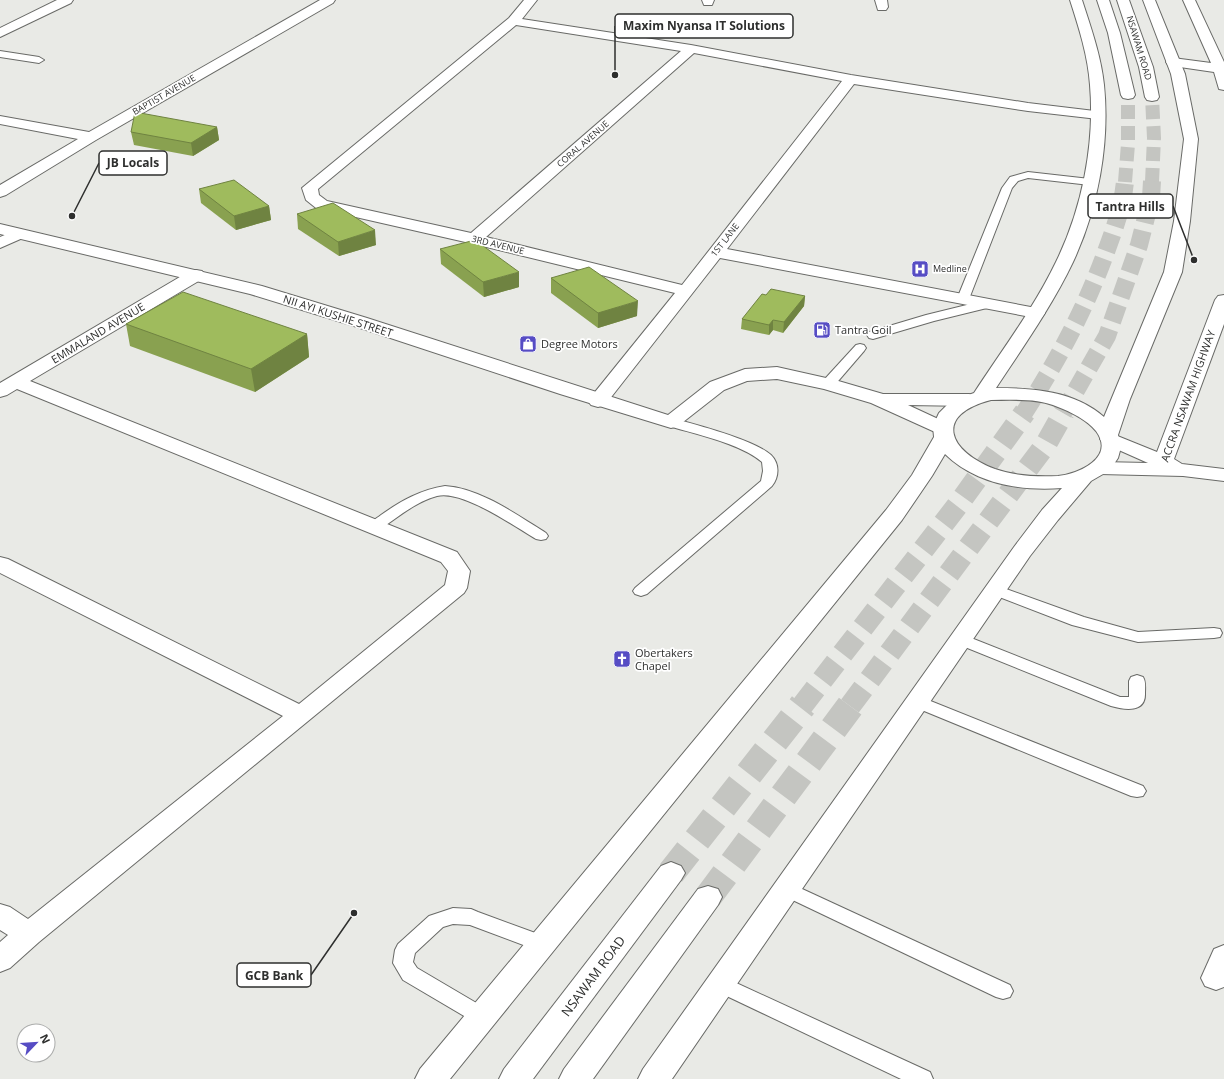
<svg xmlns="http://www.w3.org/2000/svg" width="1224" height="1079" font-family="'Open Sans',sans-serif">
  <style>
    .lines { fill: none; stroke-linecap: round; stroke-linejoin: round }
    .trunk-tunnel-far3 { stroke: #c4c5c1; stroke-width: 14; stroke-dasharray: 14 7; stroke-linecap: butt }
    .trunk-tunnel-far2 { stroke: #c4c5c1; stroke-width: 18; stroke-dasharray: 18 8; stroke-linecap: butt }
    .trunk-tunnel-far1 { stroke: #c4c5c1; stroke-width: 22; stroke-dasharray: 22 11; stroke-linecap: butt }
    .trunk-tunnel { stroke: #c4c5c1; stroke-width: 28; stroke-dasharray: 28 14; stroke-linecap: butt }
    .service-casing { stroke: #696a67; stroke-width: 2 }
    .minor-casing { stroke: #696a67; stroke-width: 2 }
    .tertiary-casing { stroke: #696a67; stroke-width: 2 }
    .secondary-casing { stroke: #696a67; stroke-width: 2 }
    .trunk-casing { stroke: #696a67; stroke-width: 2 }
    .service { fill: #fff; fill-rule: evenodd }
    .minor { fill: #fff; fill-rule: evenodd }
    .tertiary { fill: #fff; fill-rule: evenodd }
    .secondary { fill: #fff; fill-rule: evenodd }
    .trunk { fill: #fff; fill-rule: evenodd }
    .wall { fill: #89a150 }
    .shaded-wall { fill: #6f8341 }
    .building { fill: #9fbb5d; stroke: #6f8341 }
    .labels { text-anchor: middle; stroke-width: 3.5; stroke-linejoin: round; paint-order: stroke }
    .far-street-label { font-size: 9px; fill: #2e2f2e; stroke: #fff }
    .far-poi-label { font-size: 9px; fill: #2e2f2e; stroke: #fff; text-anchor: start }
    .street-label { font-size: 11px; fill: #2e2f2e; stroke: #fff }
    .poi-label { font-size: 11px; fill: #2e2f2e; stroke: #fff; text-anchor: start }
    .near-street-label { font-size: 13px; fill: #2e2f2e; stroke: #fff }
    .leader { fill: none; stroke: #2e2f2e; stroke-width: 1.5 }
    .callout-dot { fill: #2e2f2e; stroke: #fff; stroke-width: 1.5 }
    .callout { fill: #fff; stroke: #2e2f2e; stroke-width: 1.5 }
    .callout-label { font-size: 12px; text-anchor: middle; font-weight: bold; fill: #2e2f2e }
  </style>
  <rect width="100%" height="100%" fill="#e9eae6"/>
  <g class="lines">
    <!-- trunk-tunnel-far3 -->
    <g class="trunk-tunnel-far3">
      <polyline points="1125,182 1128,144 1128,95"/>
      <polyline points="1152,182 1154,138 1152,97"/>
    </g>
    <!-- trunk-tunnel-far2 -->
    <g class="trunk-tunnel-far2">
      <path d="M 1024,413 C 1058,360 1086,308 1107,249 C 1115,227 1123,205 1125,181"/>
      <polyline points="1063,413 1107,336 1139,245 1151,198 1152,181"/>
    </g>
    <!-- trunk-tunnel-far1 -->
    <g class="trunk-tunnel-far1">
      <polyline points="802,706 957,506 1025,412"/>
      <polyline points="850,706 1046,444 1064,412"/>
    </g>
    <!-- trunk-tunnel -->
    <g class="trunk-tunnel">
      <polyline points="671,873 803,705"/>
      <polyline points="708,897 851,705"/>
    </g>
    <defs>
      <g id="service">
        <polygon points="0,51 39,57 44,60 39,63 0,57"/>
        <polygon points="1028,172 1090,179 1095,182 1090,185 1028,178 1018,181 1012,188 969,299 967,302 959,302 957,299 1002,188 1010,177"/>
        <polygon points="987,300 991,301 993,304 991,307 934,321 873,339 869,338 867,335 869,332 926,315"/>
        <polygon points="860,344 864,345 866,348 864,351 833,387 823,387 821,384 823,381 856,345"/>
        <path d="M 671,418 C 694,424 755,440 771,455 C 780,464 779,477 772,486 L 647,594 L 641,596 L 635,594 L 633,591 L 635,588 L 761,481 L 763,471 L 762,462 C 740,443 694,434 666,425 L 664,422 L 666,419 Z"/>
        <path d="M 445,486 C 480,488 517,515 546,533 L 548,536 L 546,539 L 541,540 L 536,539 C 514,526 461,489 437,496 C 415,502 397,518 379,530 L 374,531 L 369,530 L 367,527 C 370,522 376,519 381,515 C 401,501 420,490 445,486 Z"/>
        <polygon points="995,585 1084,617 1138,632 1214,628 1220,629 1222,633 1220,637 1214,638 1138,642 1072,625 989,593 987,590 989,587"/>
        <path d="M 961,634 L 1120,697 L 1129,697 L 1129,681 L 1131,677 L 1137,675 L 1143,677 C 1146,682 1145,687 1145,693 C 1146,713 1125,710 1111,706 L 955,643 L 953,639 L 955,635 Z"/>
        <polygon points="918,696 1143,786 1146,791 1143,796 1137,797 1131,796 912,706 909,702 912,698"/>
        <polygon points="787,882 1010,985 1013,991 1010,997 1003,999 996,997 780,894 777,889 780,884"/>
        <polygon points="453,908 471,909 478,912 549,938 552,944 549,950 542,952 470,925 453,924 443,927 415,953 413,962 417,968 490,1011 493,1017 490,1023 483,1026 476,1023 403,980 393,963 395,950 398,944 429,916"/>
        <polygon points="721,976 930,1072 933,1079 901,1079 714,990 711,984 714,978"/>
      </g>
      <g id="minor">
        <polygon points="57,0 73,0 71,3 0,37 0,28"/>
        <polygon points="320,0 335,0 333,3 96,140 6,195 0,197 0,185 78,139 0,124 0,116 89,132"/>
        <path d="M 524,0 L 537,0 L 522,19 L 691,45 L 851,75 L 1028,103 L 1103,112 L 1105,115 L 1103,118 L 1098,119 L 1028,111 L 854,84 L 727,249 L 1036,308 L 1042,309 L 1045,313 L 1042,317 L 1036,318 L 720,258 L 605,405 L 598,407 L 591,405 L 588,401 L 591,397 L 675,293 L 474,244 L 316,208 L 306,200 L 302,188 L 509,18 ZM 516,25 L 681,51 L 471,233 L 327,201 L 319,195 L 318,189 ZM 694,53 L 842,81 L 682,285 L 486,237 Z"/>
        <polygon points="702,0 714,0 712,5 704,5"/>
        <polygon points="875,0 887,0 888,7 886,10 878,10"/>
        <polygon points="1183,0 1195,0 1224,62 1224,90 1219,89 1214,72 1173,66 1168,65 1166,62 1168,59 1173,58 1211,63"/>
        <polygon points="19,229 25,231 27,234 25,237 0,248 0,237"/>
        <polygon points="196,270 202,271 205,275 202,279 30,381 457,552 470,571 467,588 464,593 39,942 10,968 0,972 0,942 8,935 0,930 0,904 10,907 28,919 283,716 0,573 0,557 8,559 299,704 445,585 448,571 441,562 17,389 7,395 0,397 0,383 190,271"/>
        <polygon points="1224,295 1224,324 1174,459 1182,464 1224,469 1224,481 1183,476 1100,474 1093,472 1090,468 1093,464 1100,462 1148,463 1103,443 1100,439 1103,435 1110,433 1157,452 1215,300 1218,296"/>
        <polygon points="1224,945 1224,987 1216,990 1205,986 1201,978 1214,949"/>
      </g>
      <polygon id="tertiary" points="0,224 262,286 367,318 668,415 710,382 745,369 777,367 835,380 883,394 969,394 976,396 979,400 976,404 969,406 908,405 949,424 952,428 949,432 942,434 935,432 871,403 824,389 777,379 747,381 724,390 678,426 671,428 560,394 354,326 250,294 0,234"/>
      <path id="secondary" d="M 1070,0 L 1082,0 C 1091,28 1101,56 1104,85 C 1110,143 1098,209 1073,262 C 1052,306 1023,347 996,388 C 1033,388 1075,391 1104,417 L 1164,272 L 1174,221 L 1184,139 L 1171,74 L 1143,0 L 1155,0 L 1185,74 L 1198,139 L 1190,221 L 1182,272 L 1130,399 L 1118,435 L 1121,447 L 1118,458 L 1110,470 L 1091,481 L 1058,520 L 1030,556 L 672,1079 L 638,1079 L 643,1069 L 1014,547 L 1042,510 L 1062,488 C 1020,491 976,484 945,454 L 932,476 L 902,520 L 450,1079 L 415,1079 L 420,1069 L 886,510 L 912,475 L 934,437 L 933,426 L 939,413 L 947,405 L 957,399 L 974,393 C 1002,350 1034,308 1056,262 C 1082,209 1095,144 1090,85 C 1088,56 1079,28 1070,0 ZM 991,400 C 1013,400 1037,398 1058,407 C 1071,412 1087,420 1096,431 C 1116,458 1078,474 1058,476 C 1037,477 1015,476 995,469 C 948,451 933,415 991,400 Z"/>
      <g id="trunk">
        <polygon points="1097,0 1109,0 1120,33 1135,95 1133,98 1128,99 1123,98 1121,95 1108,33"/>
        <polygon points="1117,0 1129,0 1153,67 1159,97 1157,100 1152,101 1147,100 1145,97 1139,67"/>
        <polygon points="671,862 681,866 685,873 681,880 533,1079 499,1079 504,1069 661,866"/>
        <polygon points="708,886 718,889 722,897 718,905 593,1079 559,1079 564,1069 698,889"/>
      </g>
    </defs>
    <!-- service casing -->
    <use href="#service" class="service-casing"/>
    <!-- minor casing -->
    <use href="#minor" class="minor-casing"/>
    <!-- tertiary casing -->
    <use href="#tertiary" class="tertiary-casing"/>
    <!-- secondary casing -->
    <use href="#secondary" class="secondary-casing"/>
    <!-- trunk casing -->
    <use href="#trunk" class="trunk-casing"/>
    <!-- service -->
    <use href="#service" class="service"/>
    <!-- minor -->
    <use href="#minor" class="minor"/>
    <!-- tertiary -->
    <use href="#tertiary" class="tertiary"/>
    <!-- secondary -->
    <use href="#secondary" class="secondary"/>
    <!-- trunk -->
    <use href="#trunk" class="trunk"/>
  </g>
  <!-- wall -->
  <g class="wall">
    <polygon points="217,127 219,140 193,156 134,145 131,132"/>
    <polygon points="199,189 269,206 271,220 236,230 201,203"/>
    <polygon points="297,214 376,245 339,256 298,229"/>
    <polygon points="440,249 519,287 484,297 441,264"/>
    <polygon points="551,278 637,316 598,328 551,293"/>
    <polygon points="766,295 805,296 804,306 783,333 773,330 769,335 741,329 742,319"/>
    <polygon points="126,324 307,334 309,357 255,392 130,346"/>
  </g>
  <!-- shaded-wall -->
  <g class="shaded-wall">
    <polygon points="217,127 219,140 193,156 191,143"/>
    <polygon points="269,206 271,220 236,230 234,216"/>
    <polygon points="375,230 376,245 339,256 338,242"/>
    <polygon points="519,272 519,287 484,297 483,282"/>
    <polygon points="805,296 804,306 783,333 784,322"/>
    <polygon points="638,301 637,316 598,328 598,313"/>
    <polygon points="773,320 773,330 769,335 769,325"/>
    <polygon points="307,334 309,357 255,392 251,369"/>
  </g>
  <!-- building -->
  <g class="building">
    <polygon points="135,112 217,127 191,143 131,132"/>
    <polygon points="234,180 269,206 234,216 199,189"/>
    <polygon points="333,203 375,230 338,242 297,214"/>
    <polygon points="475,240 519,272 483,282 440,249"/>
    <polygon points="589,267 638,301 598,313 551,278"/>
    <polygon points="771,289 805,296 784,322 773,320 769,325 742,319 762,294 766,295"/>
    <polygon points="183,292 307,334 251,369 126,324"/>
  </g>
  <!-- icons -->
  <defs>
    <symbol id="hospital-square" viewBox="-11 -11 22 22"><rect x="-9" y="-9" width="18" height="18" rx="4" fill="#564cc4" stroke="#fff"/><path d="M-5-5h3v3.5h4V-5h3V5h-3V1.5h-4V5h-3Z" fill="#fff"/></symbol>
    <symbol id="fuel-square" viewBox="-11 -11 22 22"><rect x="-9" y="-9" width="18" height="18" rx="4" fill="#564cc4" stroke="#fff"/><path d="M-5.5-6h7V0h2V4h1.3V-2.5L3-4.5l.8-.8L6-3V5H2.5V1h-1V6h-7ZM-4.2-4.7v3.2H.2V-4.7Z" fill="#fff"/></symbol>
    <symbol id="shop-square" viewBox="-11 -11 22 22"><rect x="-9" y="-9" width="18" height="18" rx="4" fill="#564cc4" stroke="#fff"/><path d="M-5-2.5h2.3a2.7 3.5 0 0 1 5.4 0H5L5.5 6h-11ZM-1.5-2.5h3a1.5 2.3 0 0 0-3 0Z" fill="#fff"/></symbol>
    <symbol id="church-square" viewBox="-11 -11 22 22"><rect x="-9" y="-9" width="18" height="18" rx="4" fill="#564cc4" stroke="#fff"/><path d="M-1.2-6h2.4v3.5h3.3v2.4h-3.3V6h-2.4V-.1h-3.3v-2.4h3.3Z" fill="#fff"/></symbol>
  </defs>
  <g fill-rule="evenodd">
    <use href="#hospital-square" x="910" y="259" width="20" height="20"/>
    <use href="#fuel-square" x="812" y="320" width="20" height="20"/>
    <use href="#shop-square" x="518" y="334" width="20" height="20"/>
    <use href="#church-square" x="612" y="649" width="20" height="20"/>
  </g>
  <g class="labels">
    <!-- far-street labels -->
    <g class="far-street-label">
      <text transform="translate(1139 48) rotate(73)" y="3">NSAWAM ROAD</text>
      <text transform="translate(164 95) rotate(-30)" y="3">BAPTIST AVENUE</text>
      <text transform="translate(583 144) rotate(-41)" y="3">CORAL AVENUE</text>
      <text transform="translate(725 240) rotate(-52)" y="3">1ST LANE</text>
      <text transform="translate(498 245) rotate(14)" y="3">3RD AVENUE</text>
    </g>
    <!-- far-poi labels -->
    <g class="far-poi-label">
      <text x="933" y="272">Medline</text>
    </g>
    <!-- street labels -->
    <g class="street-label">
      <text transform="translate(338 316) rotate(18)" y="4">NII AYI KUSHIE STREET</text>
      <text transform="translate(98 333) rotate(-31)" y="4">EMMALAND AVENUE</text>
      <text transform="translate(1188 396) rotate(-70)" y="4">ACCRA NSAWAM HIGHWAY</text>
    </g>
    <!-- poi labels -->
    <g class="poi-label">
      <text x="835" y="334">Tantra Goil</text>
      <text x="541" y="348">Degree Motors</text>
      <text x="635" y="657">Obertakers<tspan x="635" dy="13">Chapel</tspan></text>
    </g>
    <!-- near-street labels -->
    <g class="near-street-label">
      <text transform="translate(593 976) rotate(-53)" y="5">NSAWAM ROAD</text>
    </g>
  </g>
  <!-- callouts -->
  <path class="leader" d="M615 75L615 26M72 216L99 163M1194 260L1173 206M354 913L311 975"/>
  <g class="callout-dot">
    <circle cx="615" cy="75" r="4"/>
    <circle cx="72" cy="216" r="4"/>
    <circle cx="1194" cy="260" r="4"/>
    <circle cx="354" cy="913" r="4"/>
  </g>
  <g class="callout">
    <rect x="615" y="14" width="178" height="24" rx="4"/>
    <rect x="99" y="151" width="68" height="24" rx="4"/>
    <rect x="1088" y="194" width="85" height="24" rx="4"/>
    <rect x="237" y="963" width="74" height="24" rx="4"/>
  </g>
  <g class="callout-label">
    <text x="704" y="30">Maxim Nyansa IT Solutions</text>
    <text x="133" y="167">JB Locals</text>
    <text x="1130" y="211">Tantra Hills</text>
    <text x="274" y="980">GCB Bank</text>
  </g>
  <!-- north arrow -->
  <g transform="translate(36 1043) rotate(65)"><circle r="19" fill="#ffffff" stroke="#abacab"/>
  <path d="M0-3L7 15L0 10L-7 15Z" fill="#564cc4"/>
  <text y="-6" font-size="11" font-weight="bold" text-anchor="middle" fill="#2e2f2e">N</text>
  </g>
</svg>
